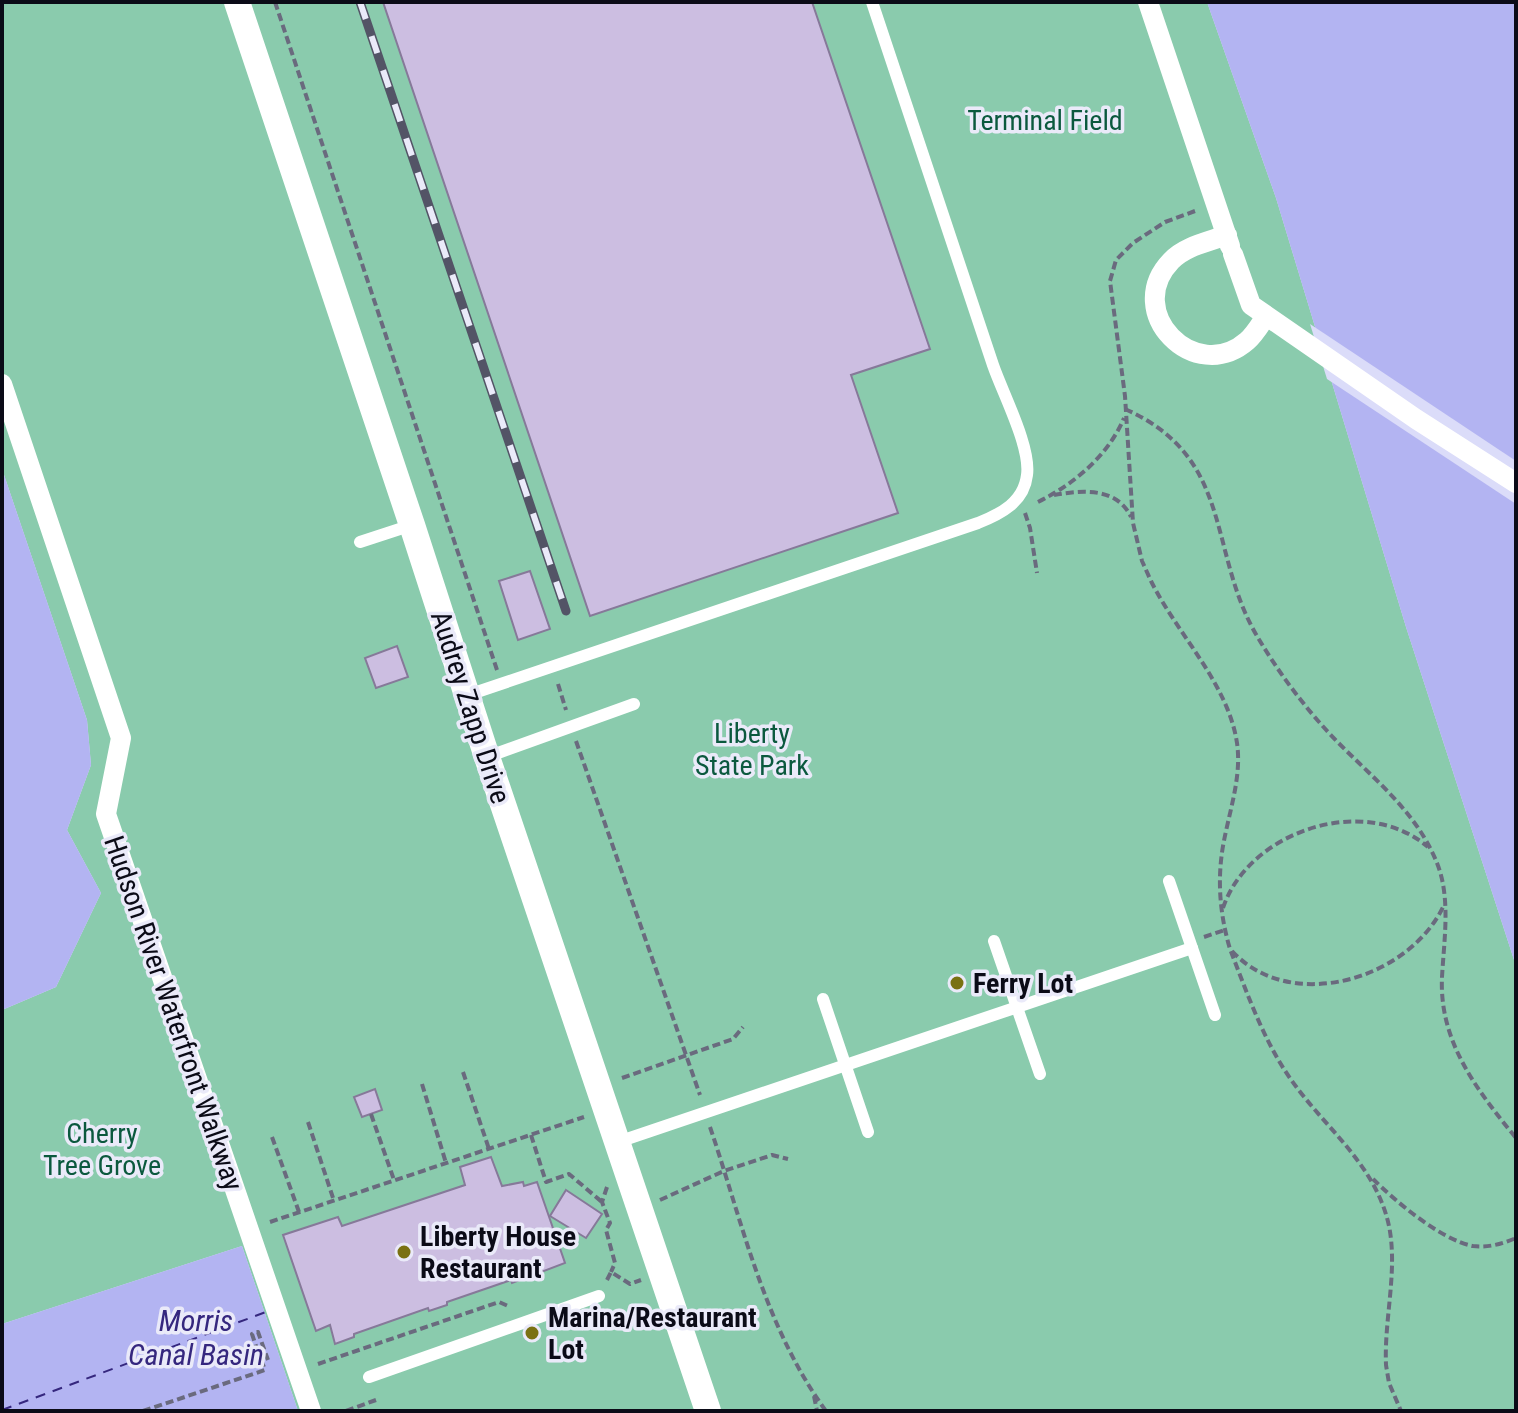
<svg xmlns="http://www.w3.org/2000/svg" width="1518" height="1413" font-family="'Roboto Condensed',sans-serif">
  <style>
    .green { fill: #8acbad }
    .water { fill: #b3b4f2 }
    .pier { fill: #dbdcf9 }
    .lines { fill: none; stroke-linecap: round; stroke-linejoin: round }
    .ferry { stroke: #35277e; stroke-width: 2; stroke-dasharray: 10 8; stroke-linecap: butt }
    .building { fill: #ccbee1; stroke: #867999; stroke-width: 2 }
    .path { stroke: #6a6a7e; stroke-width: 4; stroke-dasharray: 8 4; stroke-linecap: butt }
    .service { stroke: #fff; stroke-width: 12 }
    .pedestrian { stroke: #fff; stroke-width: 20 }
    .minor { stroke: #fff; stroke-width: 26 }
    .rail-casing { stroke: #535466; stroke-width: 9 }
    .rail { stroke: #eaeaf9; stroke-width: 6; stroke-dasharray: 18; stroke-linecap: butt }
    .poi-dot { fill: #7a7112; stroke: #eaeaf9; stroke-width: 3 }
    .labels { text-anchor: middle; stroke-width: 7; stroke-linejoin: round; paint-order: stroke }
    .park-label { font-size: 28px; fill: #0b593e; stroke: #eaeaf9 }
    .street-label { font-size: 28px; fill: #0b0b17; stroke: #eaeaf9 }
    .poi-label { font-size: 28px; font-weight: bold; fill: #0b0b17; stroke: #eaeaf9; text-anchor: start }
    .water-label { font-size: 30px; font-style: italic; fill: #35277e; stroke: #eaeaf9 }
  </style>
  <rect width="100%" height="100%" fill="#dbdcf9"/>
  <!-- green -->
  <polygon class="green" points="2,2 1207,2 1276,198 1406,627 1516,966 1516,1411 298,1411 242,1246 2,1324 2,1010 56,987 101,893 67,830 91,765 87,720 2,469"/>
  <!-- water -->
  <g class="water">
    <polygon points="1207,2 1516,2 1516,966 1406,627 1276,198"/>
    <polygon points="2,469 87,720 91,765 67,830 101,893 56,987 2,1010"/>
    <polygon points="242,1246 298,1411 2,1411 2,1324"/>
  </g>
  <!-- pier -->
  <polygon class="pier" points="1310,324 1516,461 1516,504 1327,379"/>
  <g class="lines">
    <!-- ferry -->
    <polyline class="ferry" points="2,1410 266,1312"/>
  </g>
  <!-- building -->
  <g class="building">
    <polygon points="383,2 812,2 930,349 851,375 898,513 590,616"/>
    <polygon points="530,571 550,629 518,640 499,581"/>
    <polygon points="397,646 408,677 376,688 365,658"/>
    <polygon points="375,1089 382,1110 362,1117 354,1097"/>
    <polygon points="491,1157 502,1186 523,1182 524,1186 537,1182 565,1263 512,1283 511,1280 447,1302 447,1305 429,1311 428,1308 354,1334 354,1337 335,1344 330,1325 316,1331 283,1235 338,1217 342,1226 465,1185 460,1167"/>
    <polygon points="566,1190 602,1214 586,1238 550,1216"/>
  </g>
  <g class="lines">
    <!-- path -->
    <g class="path">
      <polyline points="275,2 497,670"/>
      <path d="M 1195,211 L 1165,222 L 1133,243 L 1116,260 L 1110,281 L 1125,396 L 1133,523 L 1142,561 L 1151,581 C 1177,634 1228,683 1237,743 C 1242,777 1229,812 1223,846 C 1217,881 1220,915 1230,949 C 1247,993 1264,1042 1292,1081 C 1326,1129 1376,1165 1389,1226 C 1398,1271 1384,1319 1386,1365 L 1389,1383 L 1401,1411"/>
      <path d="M 1125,409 C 1235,458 1207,551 1257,636 C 1277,670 1302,704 1329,733 C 1368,775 1415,808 1437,863 C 1451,898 1444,940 1442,977 C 1439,1042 1477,1090 1516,1138"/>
      <path d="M 1054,495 C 1082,490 1117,487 1131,517"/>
      <path d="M 1038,502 C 1074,484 1108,456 1124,418"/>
      <polyline points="1025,513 1030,528 1037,573"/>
      <polyline points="558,684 566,710"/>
      <polyline points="576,741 700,1095"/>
      <path d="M 1223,908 C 1248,832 1364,792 1428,847"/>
      <polyline points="1204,937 1225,930"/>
      <path d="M 1232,951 C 1291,1015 1410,979 1444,905"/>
      <polyline points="463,1072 489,1149"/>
      <polyline points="622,1078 733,1039 743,1027"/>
      <polyline points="422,1084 446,1163"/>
      <polyline points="371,1114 394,1180"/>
      <polyline points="308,1122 334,1201"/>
      <path d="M 710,1127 C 743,1224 764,1326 826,1411"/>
      <polyline points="531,1135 546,1182 569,1174 602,1202"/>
      <polyline points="272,1137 299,1212"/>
      <path d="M 1373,1179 C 1395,1201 1441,1240 1473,1246 C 1487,1248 1502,1244 1516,1238"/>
      <polyline points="607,1187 602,1202 610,1223 606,1230 615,1263 611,1272"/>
      <polyline points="660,1200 724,1171 772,1155 788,1159"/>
      <polyline points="270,1222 584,1117"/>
      <polyline points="607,1280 611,1272 630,1284 641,1280"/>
      <polyline points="258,1352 252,1334 258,1332 268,1360"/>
      <polyline points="318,1364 499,1302 508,1306"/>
      <polyline points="814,1396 817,1411"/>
      <polyline points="143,1411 265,1370 258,1351"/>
      <polyline points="346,1411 376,1400"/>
    </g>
    <!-- service -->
    <g class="service">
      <polyline points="360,542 412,525"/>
      <path d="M 468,695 L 978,523 C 1001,514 1024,502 1027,475 C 1031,447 1003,394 993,365 C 952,244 913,123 872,2"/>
      <polyline points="487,757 634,704"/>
      <polyline points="1169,881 1215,1015"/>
      <polyline points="994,941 1040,1074"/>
      <polyline points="823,999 868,1132"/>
      <polyline points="618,1142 1192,948"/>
      <polyline points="369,1377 599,1296"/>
    </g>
    <!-- pedestrian -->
    <g class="pedestrian">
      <polyline points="1148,2 1230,246"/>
      <path d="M 1227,235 C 1208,242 1185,246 1171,261 C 1122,312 1195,386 1247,341 C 1255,334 1260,325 1266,316"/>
      <polyline points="1233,254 1251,305 1416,419 1516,483"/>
      <polyline points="2,384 121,738 106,814 311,1411"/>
    </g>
    <!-- minor -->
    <polyline class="minor" points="237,2 412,525 487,757 708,1411"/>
    <defs>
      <polyline id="rail" points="360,2 566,611"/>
    </defs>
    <!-- rail casing -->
    <use href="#rail" class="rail-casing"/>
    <!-- rail -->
    <use href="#rail" class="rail"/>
  </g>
  <!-- markers -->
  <g class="poi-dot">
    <circle cx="957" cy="983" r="8"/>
    <circle cx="404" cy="1252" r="8"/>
    <circle cx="532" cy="1333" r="8"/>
  </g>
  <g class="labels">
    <!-- park labels -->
    <g class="park-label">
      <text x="1045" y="130">Terminal Field</text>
      <text x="752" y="743">Liberty<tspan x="752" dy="32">State Park</tspan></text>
      <text x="102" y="1143">Cherry<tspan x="102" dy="32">Tree Grove</tspan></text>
    </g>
    <!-- street labels -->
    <g class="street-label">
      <text transform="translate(471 707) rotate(72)" y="10">Audrey Zapp Drive</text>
      <text transform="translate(174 1013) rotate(71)" y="10">Hudson River Waterfront Walkway</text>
    </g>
    <!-- poi labels -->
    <g class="poi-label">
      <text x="973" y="993">Ferry Lot</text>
      <text x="420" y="1246">Liberty House<tspan x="420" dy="32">Restaurant</tspan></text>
      <text x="548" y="1327">Marina/Restaurant<tspan x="548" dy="32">Lot</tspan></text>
    </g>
    <!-- water labels -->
    <g class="water-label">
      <text x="196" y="1331">Morris<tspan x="196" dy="34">Canal Basin</tspan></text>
    </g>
  </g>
  <!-- border -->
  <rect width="1518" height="1413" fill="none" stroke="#0b0b17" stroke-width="8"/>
</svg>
